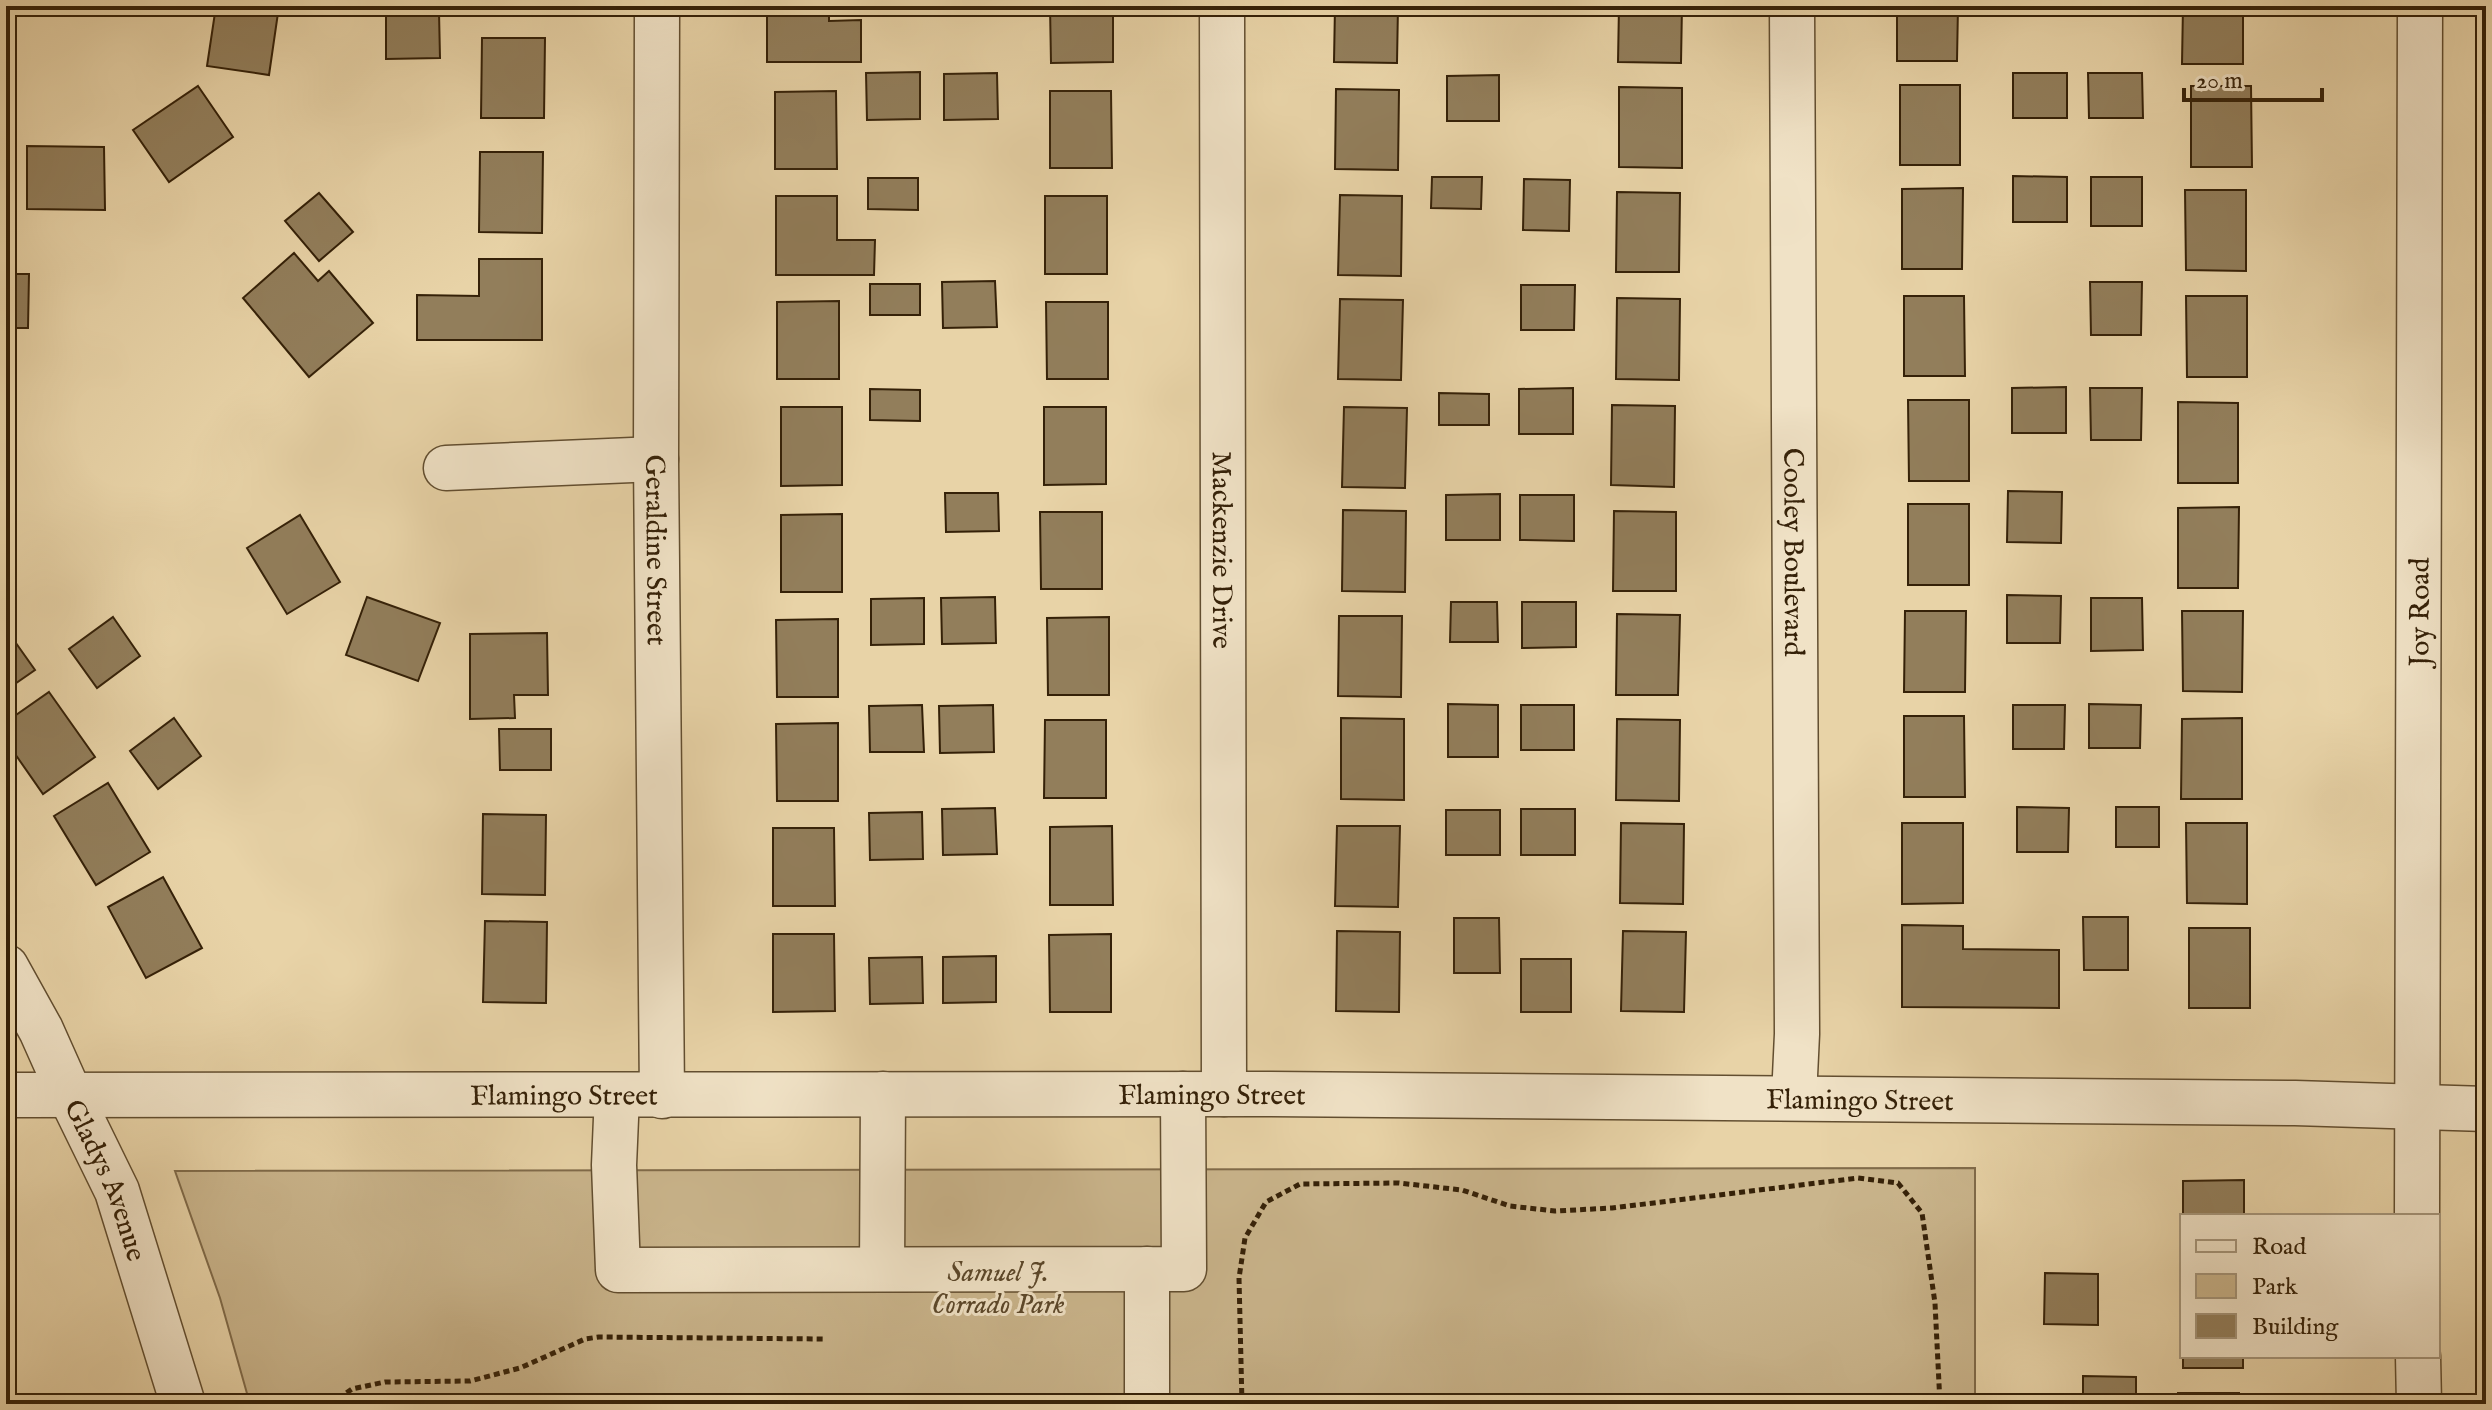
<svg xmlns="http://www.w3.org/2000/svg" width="2492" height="1410" font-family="'IM FELL English',serif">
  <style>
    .green { fill: #cab58c; stroke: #806b4a; stroke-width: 2 }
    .building { fill: #927e5b; stroke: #352108; stroke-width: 2 }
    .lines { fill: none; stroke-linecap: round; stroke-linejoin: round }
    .minor-casing { stroke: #624e30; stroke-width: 47 }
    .path { stroke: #352108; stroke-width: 5; stroke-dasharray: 6 4; stroke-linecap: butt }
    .minor { stroke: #f0e2c6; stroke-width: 44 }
    .labels { text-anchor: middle; stroke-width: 6; stroke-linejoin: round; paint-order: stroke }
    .street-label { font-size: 28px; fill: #352108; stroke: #f0e2c6 }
    .park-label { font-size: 28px; font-style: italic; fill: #5a4629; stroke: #f0e2c6 }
  </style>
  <rect width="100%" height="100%" fill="#e8d3a7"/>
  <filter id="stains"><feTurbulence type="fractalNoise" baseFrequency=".0025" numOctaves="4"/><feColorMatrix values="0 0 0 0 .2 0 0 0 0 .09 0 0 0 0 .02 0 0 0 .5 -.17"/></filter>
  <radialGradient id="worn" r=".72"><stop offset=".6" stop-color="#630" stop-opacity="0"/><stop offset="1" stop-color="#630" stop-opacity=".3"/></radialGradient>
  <!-- green -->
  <polygon class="green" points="1975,1168 1975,1404 250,1404 220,1298 175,1171"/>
  <!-- building -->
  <g class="building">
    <polygon points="216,6 279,6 269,75 207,66"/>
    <polygon points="767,6 829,6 829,21 861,20 861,62 767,62"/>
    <polygon points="870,6 924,6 924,11 870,12"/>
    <polygon points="1050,6 1113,6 1113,62 1051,63"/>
    <polygon points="1335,6 1398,6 1397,63 1334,62"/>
    <polygon points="1522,6 1574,6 1574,12 1523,12"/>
    <polygon points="1619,6 1682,6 1681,63 1618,62"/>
    <polygon points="1897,6 1958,6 1957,61 1897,61"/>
    <polygon points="2010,6 2064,6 2064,14 2010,13"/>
    <polygon points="2183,6 2243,6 2243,64 2182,64"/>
    <polygon points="439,12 440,58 386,59 386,13"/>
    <polygon points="482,38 545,38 544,118 481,118"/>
    <polygon points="920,72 920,119 867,120 866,73"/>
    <polygon points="997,73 998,119 944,120 944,74"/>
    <rect x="2013" y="73" width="54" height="45"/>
    <polygon points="2088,73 2142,73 2143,118 2089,118"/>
    <polygon points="1499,75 1499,121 1447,121 1447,76"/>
    <rect x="1900" y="85" width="60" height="80"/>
    <polygon points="198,86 233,137 169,182 133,130"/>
    <polygon points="2191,86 2251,86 2252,167 2191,167"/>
    <polygon points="1619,87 1682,88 1682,168 1619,167"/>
    <polygon points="1336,89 1399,90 1398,170 1335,169"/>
    <polygon points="836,91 837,169 775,169 775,92"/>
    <polygon points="1050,91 1111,91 1112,168 1050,168"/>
    <polygon points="27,146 104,147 105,210 27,209"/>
    <polygon points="480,152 543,152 542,233 479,232"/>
    <polygon points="2013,176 2067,177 2067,222 2013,222"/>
    <polygon points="1432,177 1482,177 1481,209 1431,208"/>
    <rect x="2091" y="177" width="51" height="49"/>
    <polygon points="868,178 918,178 918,210 868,209"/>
    <polygon points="1524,179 1570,180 1569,231 1523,230"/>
    <polygon points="1963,188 1962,269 1902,269 1902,189"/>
    <polygon points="2185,190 2246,190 2246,271 2186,270"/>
    <polygon points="1617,192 1680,193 1679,272 1616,272"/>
    <polygon points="319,193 353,232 319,261 285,221"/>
    <polygon points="1340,195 1402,196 1401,276 1338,275"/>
    <polygon points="776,196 837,196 837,240 875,240 874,275 776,275"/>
    <rect x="1045" y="196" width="62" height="78"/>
    <polygon points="294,253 318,281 329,271 373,323 309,377 243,298"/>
    <polygon points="479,259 542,259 542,340 417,340 417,295 479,296"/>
    <polygon points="6,274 29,274 28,328 6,328"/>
    <polygon points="995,281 997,327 943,328 942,282"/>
    <polygon points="2090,282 2142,282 2141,335 2091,335"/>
    <rect x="870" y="284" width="50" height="31"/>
    <polygon points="1521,285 1575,285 1574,330 1521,330"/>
    <polygon points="1904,296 1964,296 1965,376 1904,376"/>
    <polygon points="2186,296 2247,296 2247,377 2187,377"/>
    <polygon points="1617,298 1680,299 1679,380 1616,379"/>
    <polygon points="1340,299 1403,300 1401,380 1338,379"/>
    <polygon points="839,301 839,379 777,379 777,302"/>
    <polygon points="1046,302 1108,302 1108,379 1047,379"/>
    <polygon points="2066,387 2066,433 2012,433 2012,388"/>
    <polygon points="1573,388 1573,434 1519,434 1519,389"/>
    <polygon points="2090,388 2142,388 2141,440 2091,440"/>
    <polygon points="870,389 920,390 920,421 870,420"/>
    <polygon points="1439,393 1489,394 1489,425 1439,425"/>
    <polygon points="1908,400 1969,400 1969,481 1909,481"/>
    <polygon points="2178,402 2238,403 2238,483 2178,483"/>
    <polygon points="1612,405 1675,406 1674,487 1611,485"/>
    <polygon points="781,407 842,407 842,485 781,486"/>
    <polygon points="1044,407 1106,407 1106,484 1044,485"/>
    <polygon points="1344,407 1407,408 1405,488 1342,487"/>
    <polygon points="2008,491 2062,492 2061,543 2007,542"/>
    <polygon points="945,493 998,493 999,531 946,532"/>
    <polygon points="1500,494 1500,540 1446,540 1446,495"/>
    <polygon points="1520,495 1574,495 1574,541 1520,540"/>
    <rect x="1908" y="504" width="61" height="81"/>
    <polygon points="2239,507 2238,588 2178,588 2178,508"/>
    <polygon points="1343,510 1406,511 1405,592 1342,591"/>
    <polygon points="1614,511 1676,512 1676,591 1613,591"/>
    <polygon points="1040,512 1102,512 1102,589 1041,589"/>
    <polygon points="842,514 842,592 781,592 781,515"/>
    <polygon points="300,515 340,582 287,614 247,548"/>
    <polygon points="2007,595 2061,596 2060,643 2007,643"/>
    <polygon points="367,597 440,623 418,681 346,655"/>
    <polygon points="995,597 996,643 942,644 941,598"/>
    <polygon points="924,598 924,644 871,645 871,599"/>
    <polygon points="2091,598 2142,598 2143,650 2091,651"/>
    <polygon points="1451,602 1497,602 1498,642 1450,642"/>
    <polygon points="1522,602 1576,602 1576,647 1522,648"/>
    <polygon points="1905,611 1966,611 1965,692 1904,692"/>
    <polygon points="2182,611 2243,611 2242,692 2183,691"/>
    <polygon points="1617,614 1680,615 1678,695 1616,695"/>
    <polygon points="1339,616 1402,616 1401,697 1338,696"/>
    <polygon points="113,617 140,656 97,688 69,649"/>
    <polygon points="1109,617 1109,695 1048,695 1047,618"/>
    <polygon points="838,619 838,697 777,697 776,620"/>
    <polygon points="6,629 35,670 6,690"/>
    <polygon points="547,633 548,695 514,695 515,718 470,719 470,634"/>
    <polygon points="49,692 95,757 43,794 6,741 6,722"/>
    <polygon points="1448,704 1498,705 1498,757 1448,757"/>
    <polygon points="2089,704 2141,705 2140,748 2089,748"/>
    <polygon points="922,705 924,752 870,752 869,706"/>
    <polygon points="993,705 994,752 940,753 939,706"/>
    <rect x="1521" y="705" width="53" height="45"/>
    <polygon points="2013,705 2065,705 2064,749 2013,749"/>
    <polygon points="1904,716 1964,716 1965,797 1904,797"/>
    <polygon points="174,718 201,756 158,789 130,751"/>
    <polygon points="1341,718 1404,719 1404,800 1341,799"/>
    <polygon points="2242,718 2242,799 2181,799 2182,719"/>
    <polygon points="1617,719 1680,720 1679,801 1616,800"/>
    <polygon points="1045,720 1106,720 1106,798 1044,798"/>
    <polygon points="838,723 838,801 777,801 776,724"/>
    <polygon points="499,729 551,729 551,770 500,770"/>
    <polygon points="108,783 150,852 96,885 54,816"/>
    <polygon points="2017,807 2069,808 2068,852 2017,852"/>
    <rect x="2116" y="807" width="43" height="40"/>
    <polygon points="995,808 997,854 943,855 942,809"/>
    <rect x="1521" y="809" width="54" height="46"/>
    <rect x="1446" y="810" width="54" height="45"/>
    <polygon points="922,812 923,859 870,860 869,813"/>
    <polygon points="483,814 546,815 545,895 482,894"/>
    <polygon points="1621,823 1684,824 1683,904 1620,903"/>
    <polygon points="1902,823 1963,823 1963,903 1902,904"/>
    <polygon points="2186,823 2247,823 2247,904 2187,903"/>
    <polygon points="1112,826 1113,905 1050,905 1050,827"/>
    <polygon points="1337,826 1400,826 1398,907 1335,906"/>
    <polygon points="773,828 834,828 835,906 773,906"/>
    <polygon points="163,877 202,948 146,978 108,907"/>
    <polygon points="2083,917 2128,917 2128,970 2084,970"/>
    <polygon points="1454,918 1499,918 1500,973 1454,973"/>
    <polygon points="485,921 547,922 546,1003 483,1002"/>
    <polygon points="1902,925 1963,926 1963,949 2059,950 2059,1008 1902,1007"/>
    <rect x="2189" y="928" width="61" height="80"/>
    <polygon points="1337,931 1400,932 1399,1012 1336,1011"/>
    <polygon points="1623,931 1686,932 1684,1012 1621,1011"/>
    <polygon points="773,934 834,934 835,1011 773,1012"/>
    <polygon points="1111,934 1111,1012 1050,1012 1049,935"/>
    <polygon points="996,956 996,1002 943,1003 943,957"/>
    <polygon points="922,957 923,1003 870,1004 869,958"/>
    <rect x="1521" y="959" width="50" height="53"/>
    <polygon points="2244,1180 2244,1216 2183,1216 2183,1181"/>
    <polygon points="2045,1273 2098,1274 2098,1325 2044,1324"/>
    <rect x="2183" y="1356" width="60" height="12"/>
    <polygon points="2083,1376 2136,1377 2136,1404 2083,1404"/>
    <rect x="2178" y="1393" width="61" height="11"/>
  </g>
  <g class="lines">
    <defs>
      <g id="minor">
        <path id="s1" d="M 657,6 L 656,459 L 662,1096"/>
        <path id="s2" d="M 1222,6 L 1224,1094"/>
        <path id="s3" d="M 1792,6 L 1797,1034 L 1794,1097"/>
        <polyline points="446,468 656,459"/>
        <path id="s4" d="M 6,967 L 41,1030 L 70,1095 L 117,1191 L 183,1404"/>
        <path id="s5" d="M 6,1095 L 1271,1094 L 2295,1103 L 2486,1109"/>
        <polyline points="617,1095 614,1165 618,1270 1184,1269 1183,1094"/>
        <path id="s6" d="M 2417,1216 L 2420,6"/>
        <polyline points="882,1269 883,1094"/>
        <polyline points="1147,1269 1147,1404"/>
        <polyline points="2418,1356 2419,1404"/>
      </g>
    </defs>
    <!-- minor casing -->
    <use href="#minor" class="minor-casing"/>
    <!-- path -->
    <g class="path">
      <polyline points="330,1404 352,1389 385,1382 470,1381 520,1368 585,1339 599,1337 823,1339"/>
      <polyline points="1242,1404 1239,1278 1245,1238 1266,1202 1300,1184 1399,1183 1462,1190 1510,1206 1555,1211 1612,1208 1858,1178 1898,1183 1922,1213 1935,1303 1940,1404"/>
    </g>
    <!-- minor -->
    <use href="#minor" class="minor"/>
  </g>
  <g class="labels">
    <!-- street labels -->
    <g class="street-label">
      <text dy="10" stroke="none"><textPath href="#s2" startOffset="544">Mackenzie Drive</textPath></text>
      <text dy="10" stroke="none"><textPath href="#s1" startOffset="544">Geraldine Street</textPath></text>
      <text dy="10" stroke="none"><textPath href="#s3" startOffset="546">Cooley Boulevard</textPath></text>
      <text dy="10" stroke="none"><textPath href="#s6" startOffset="604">Joy Road</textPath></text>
      <text dy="10" stroke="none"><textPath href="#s5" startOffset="1206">Flamingo Street</textPath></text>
      <text dy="10" stroke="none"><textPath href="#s5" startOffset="558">Flamingo Street</textPath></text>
      <text dy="10" stroke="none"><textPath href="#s5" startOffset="1854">Flamingo Street</textPath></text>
      <text dy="10" stroke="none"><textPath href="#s4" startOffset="236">Gladys Avenue</textPath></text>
    </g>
    <!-- park labels -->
    <g class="park-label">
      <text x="998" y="1281">Samuel J.<tspan x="998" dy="32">Corrado Park</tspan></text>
    </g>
  </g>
  <!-- margin -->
  <rect width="2492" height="1410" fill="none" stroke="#e8d3a7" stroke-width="32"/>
  <rect x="8" y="8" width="2476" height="1394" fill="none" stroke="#352108" stroke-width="4"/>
  <rect x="16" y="16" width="2460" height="1378" fill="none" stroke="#352108" stroke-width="2"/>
  <!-- legend -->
  <rect x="2180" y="1214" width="260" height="144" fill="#f0e2c6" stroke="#a5957a" stroke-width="2"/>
  <rect x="2196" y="1240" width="40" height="12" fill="#f0e2c6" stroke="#a5957a" stroke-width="2"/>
  <text x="2252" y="1254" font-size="24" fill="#352108">Road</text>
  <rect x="2196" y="1274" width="40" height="24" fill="#cab58c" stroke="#a5957a" stroke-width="2"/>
  <text x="2252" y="1294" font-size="24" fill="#352108">Park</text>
  <rect x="2196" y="1314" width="40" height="24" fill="#927e5b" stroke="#a5957a" stroke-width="2"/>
  <text x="2252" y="1334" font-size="24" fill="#352108">Building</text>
  <!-- scale -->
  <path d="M2184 88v12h138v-12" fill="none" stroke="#352108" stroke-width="4"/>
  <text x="2196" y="88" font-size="24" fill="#352108" stroke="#f0e2c6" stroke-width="6" paint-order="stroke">20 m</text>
  <rect width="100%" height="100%" filter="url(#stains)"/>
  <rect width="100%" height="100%" fill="url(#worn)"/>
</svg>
